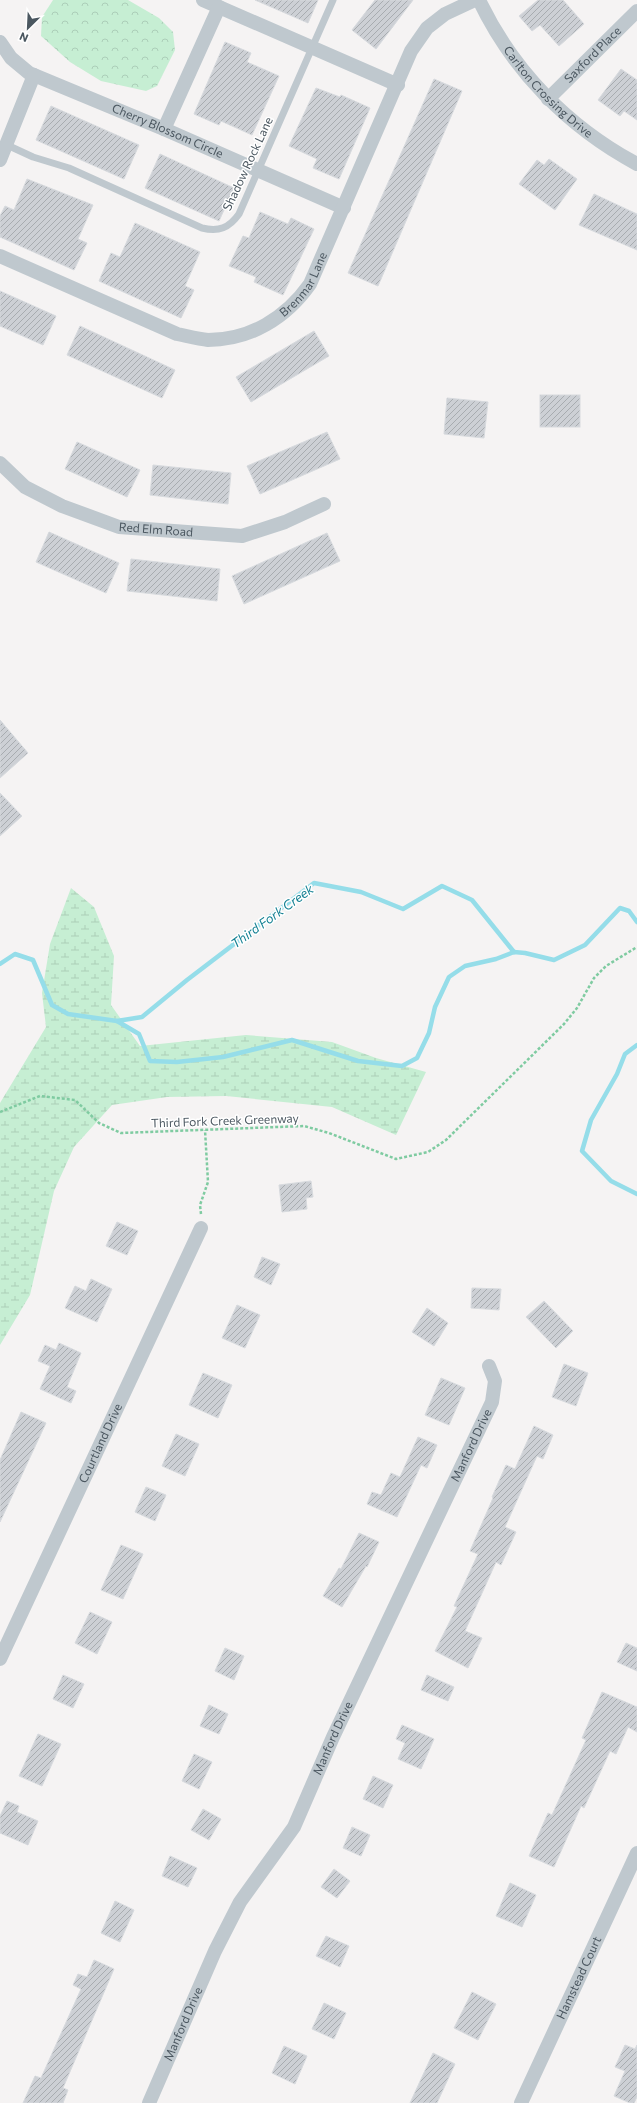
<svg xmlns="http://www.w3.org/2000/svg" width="637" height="2103" font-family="Commissioner,sans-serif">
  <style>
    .forest { fill: url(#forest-crowns) }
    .wetland { fill: url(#wetland-marsh) }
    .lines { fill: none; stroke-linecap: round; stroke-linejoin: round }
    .stream { stroke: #95dde9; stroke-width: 4.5 }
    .building { fill: url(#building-hatch); stroke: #d7dade }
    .path { stroke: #7fcba1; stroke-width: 2.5; stroke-dasharray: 3 2; stroke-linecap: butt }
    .service { stroke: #bfc8ce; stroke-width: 7 }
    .minor { stroke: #bfc8ce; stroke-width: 14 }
    .labels { text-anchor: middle; stroke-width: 3; stroke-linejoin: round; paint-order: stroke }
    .street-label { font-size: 12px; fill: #4b5760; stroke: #fff }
    .water-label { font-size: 13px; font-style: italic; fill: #148093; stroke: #fff }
  </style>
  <defs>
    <pattern id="forest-crowns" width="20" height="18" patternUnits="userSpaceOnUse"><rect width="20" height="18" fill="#c6eed3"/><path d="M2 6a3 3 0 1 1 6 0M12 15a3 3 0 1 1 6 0" fill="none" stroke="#acceb8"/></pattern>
    <pattern id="wetland-marsh" width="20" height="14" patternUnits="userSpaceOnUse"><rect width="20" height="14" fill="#c6eed3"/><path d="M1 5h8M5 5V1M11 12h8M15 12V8" fill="none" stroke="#acceb8"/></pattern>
    <pattern id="building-hatch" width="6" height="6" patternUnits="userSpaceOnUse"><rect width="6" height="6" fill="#cdd0d5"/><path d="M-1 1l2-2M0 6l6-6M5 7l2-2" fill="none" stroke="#a8acb0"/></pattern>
  </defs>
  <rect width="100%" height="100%" fill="#f5f3f3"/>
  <!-- forest -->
  <polygon class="forest" points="53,0 128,0 159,18 173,32 175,50 157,86 146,91 101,81 70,62 41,36 42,17"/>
  <!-- wetland -->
  <polygon class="wetland" points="71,888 94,907 114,956 111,1005 140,1046 246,1035 332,1042 376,1058 426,1072 396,1135 332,1107 226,1096 167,1097 112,1105 74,1147 54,1191 30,1295 0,1345 0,1103 46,1027 42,993 50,944"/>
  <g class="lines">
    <!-- stream -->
    <g class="stream">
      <polyline points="0,964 15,954 33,960 52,1005 68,1014 117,1021 142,1017 187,980 314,883 361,892 403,909 442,886 472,900 514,952"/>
      <polyline points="117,1021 139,1034 150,1061 177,1062 223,1057 292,1040 358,1061 402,1066 417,1058 429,1033 435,1007 449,977 465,966 496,959 514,952 525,953 554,960 585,945 620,908 629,911 637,922"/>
      <polyline points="637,1045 625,1054 617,1074 591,1120 582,1151 611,1181 637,1194"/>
    </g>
  </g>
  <!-- building -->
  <g class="building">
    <polygon points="255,0 318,0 308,23"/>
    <polygon points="375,0 413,0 376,49 352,30"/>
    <polygon points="538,0 563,0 584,24 559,46 540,25 532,31 519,16"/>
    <polygon points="225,42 251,53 247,62 279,76 252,135 221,121 219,125 194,114"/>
    <polygon points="621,69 637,80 637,120 624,111 620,116 598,100"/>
    <polygon points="434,79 462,91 378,286 348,273"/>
    <polygon points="316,88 340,97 341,95 370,108 339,179 313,168 317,159 289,146"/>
    <polygon points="51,106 139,145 124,179 36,140"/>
    <polygon points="160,154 234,188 219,221 145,188"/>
    <polygon points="549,159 577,179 555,210 519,184 537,160 544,165"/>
    <polygon points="27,179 93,205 78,239 87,243 74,270 0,237 0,216 5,206 14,210"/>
    <polygon points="594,194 637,214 637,250 579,225"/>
    <polygon points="260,212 288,224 291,218 314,229 283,295 254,282 256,277 229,266 243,236 249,238"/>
    <polygon points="135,223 200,252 185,286 194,290 181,318 99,281 111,253 120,257"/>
    <polygon points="0,291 56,316 43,345 0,326"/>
    <polygon points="80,326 175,370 162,398 67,355"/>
    <polygon points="314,331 329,356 251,402 236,377"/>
    <rect x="540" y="395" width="40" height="32"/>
    <polygon points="447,398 488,402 484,438 444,434"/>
    <polygon points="327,432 340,459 260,494 247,466"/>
    <polygon points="77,442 140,470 127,497 65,469"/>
    <polygon points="153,465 231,473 228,504 150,495"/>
    <polygon points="49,532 119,563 106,593 36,562"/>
    <polygon points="327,533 340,561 244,604 232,576"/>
    <polygon points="131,559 220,569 217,601 127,591"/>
    <polygon points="0,720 28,753 0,778"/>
    <polygon points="0,793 22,816 0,836"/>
    <polygon points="311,1181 313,1197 306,1198 307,1209 282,1212 279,1185"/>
    <polygon points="117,1222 138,1231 127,1255 106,1246"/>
    <polygon points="262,1257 280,1264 271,1285 254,1277"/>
    <polygon points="91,1279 112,1289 97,1322 65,1308 75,1286 86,1291"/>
    <polygon points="472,1288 501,1289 499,1310 471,1308"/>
    <polygon points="544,1301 573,1331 556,1348 526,1317"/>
    <polygon points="237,1305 260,1315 245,1348 222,1338"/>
    <polygon points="427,1308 448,1323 434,1346 412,1332"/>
    <polygon points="59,1343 81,1353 67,1387 76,1391 71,1403 40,1389 50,1366 38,1361 45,1345 56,1350"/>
    <polygon points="564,1364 588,1373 576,1406 552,1397"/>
    <polygon points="203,1373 232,1385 218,1418 189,1405"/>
    <polygon points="441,1378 465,1388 449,1425 425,1415"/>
    <polygon points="21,1412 46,1423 0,1522 0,1460"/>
    <polygon points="534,1426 553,1435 543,1459 537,1456 505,1527 516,1532 501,1565 496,1562 465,1631 482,1638 468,1668 435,1651 457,1607 454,1606 478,1554 470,1551 493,1498 492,1497 506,1465 515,1469"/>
    <polygon points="176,1434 199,1444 185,1476 162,1466"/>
    <polygon points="418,1437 437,1445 427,1468 421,1465 397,1517 367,1504 372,1492 381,1495 391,1473 400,1477"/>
    <polygon points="146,1487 166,1495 155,1521 135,1512"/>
    <polygon points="359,1533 379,1542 367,1567 366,1566 342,1607 323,1596 339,1568 341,1569"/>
    <polygon points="121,1545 143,1554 123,1599 101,1590"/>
    <polygon points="90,1612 112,1622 97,1654 75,1643"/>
    <polygon points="626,1643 637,1648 637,1671 617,1662"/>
    <polygon points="225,1648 244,1656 234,1680 215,1671"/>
    <polygon points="63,1675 84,1684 73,1708 53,1699"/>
    <polygon points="427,1675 454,1687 448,1701 421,1690"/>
    <polygon points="602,1692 637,1707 637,1732 628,1727 616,1754 610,1751 584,1808 581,1806 554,1867 529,1856 548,1813 552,1815 586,1740 582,1738"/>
    <polygon points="209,1705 228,1714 219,1734 200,1726"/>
    <polygon points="402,1725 434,1739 421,1769 398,1759 405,1743 396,1739"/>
    <polygon points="38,1734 61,1744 42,1786 19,1776"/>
    <polygon points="194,1754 212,1762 199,1789 182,1781"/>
    <polygon points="373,1776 393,1785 383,1808 363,1799"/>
    <polygon points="7,1801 19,1806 17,1812 38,1821 28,1845 0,1833 0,1816"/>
    <polygon points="203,1809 221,1819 209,1840 191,1830"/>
    <polygon points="352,1827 370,1835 361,1856 343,1848"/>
    <polygon points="170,1856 197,1868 188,1887 162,1876"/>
    <polygon points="334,1869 350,1881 337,1898 321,1887"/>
    <polygon points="510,1883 536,1895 522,1927 496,1916"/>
    <polygon points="115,1901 134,1910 120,1942 101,1933"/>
    <polygon points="326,1936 349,1946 340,1967 316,1956"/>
    <polygon points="94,1960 114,1969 63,2088 68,2090 63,2103 23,2103 35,2076 41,2078 81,1989 73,1985 78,1974 87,1977"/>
    <polygon points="472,1992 496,2004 478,2040 454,2028"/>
    <polygon points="324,2003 346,2013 334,2039 312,2029"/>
    <polygon points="625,2045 635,2049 637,2045 637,2097 634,2103 630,2103 614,2096 625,2071 615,2067"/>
    <polygon points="284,2046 307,2056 295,2084 272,2073"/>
    <polygon points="433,2053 455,2064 437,2103 410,2103"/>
  </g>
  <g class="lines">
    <!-- path -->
    <g class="path">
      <polyline points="0,1112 40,1096 75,1100 99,1123 121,1133 304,1126 329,1133 396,1159 428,1152 446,1140 564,1024 577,1008 594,978 606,966 637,947"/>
      <polyline points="201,1214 200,1205 208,1182 205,1130"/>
    </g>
    <!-- service -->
    <path class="service" d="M 7,145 L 33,157 L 69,168 L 202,228 C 219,232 229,228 239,214 L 333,0"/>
    <!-- minor -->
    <g class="minor">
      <polyline points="203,0 398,85"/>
      <path id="s1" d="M 479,0 C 513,71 568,127 637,164"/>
      <path id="s2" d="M 0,42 L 11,58 L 29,73 L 164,129 L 344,208"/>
      <path id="s3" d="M 548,99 L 637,11"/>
      <polyline points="164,129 219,7"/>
      <polyline points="0,160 34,75"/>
      <path id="s4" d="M 0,256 L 177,334 C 187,336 198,339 208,340 C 250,340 286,318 310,284 L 411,51 L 427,28 L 445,14 L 475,0"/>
      <path id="s5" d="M 0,463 L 25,487 L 62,506 L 119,527 L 242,536 L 285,522 L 324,504"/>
      <path id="s6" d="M 0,1659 L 201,1228"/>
      <path id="s7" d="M 149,2103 L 215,1951 L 240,1902 L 294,1827 L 333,1737 L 492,1402 L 495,1381 L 489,1366"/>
      <path id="s8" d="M 521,2103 L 637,1853"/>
    </g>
  </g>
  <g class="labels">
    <!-- street labels -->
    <g class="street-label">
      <text dy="4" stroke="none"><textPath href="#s3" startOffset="63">Saxford Place</textPath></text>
      <text dy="4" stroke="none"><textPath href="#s1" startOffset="116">Carlton Crossing Drive</textPath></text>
      <text dy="4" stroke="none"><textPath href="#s2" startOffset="193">Cherry Blossom Circle</textPath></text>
      <text transform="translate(248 164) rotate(-65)" y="4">Shadow Rock Lane</text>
      <text dy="4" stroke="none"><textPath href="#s4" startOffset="342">Brenmar Lane</textPath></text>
      <text dy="4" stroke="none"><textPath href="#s5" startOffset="174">Red Elm Road</textPath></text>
      <text transform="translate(225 1121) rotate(-2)" y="4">Third Fork Creek Greenway</text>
      <text dy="4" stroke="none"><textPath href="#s6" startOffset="238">Courtland Drive</textPath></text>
      <text dy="4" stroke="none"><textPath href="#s7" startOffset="734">Manford Drive</textPath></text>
      <text dy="4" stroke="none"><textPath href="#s7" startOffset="410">Manford Drive</textPath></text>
      <text dy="4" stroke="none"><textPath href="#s8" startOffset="138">Hamstead Court</textPath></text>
      <text dy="4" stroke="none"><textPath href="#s7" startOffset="86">Manford Drive</textPath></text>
    </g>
    <!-- water labels -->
    <g class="water-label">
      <text transform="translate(272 916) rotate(-36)" y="5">Third Fork Creek</text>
    </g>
  </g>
  <!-- north arrow -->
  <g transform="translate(28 28) rotate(204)" stroke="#ffffff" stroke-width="3" paint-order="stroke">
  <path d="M0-3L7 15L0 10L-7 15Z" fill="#4b5760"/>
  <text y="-6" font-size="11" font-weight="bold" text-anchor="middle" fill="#4b5760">N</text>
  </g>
</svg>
